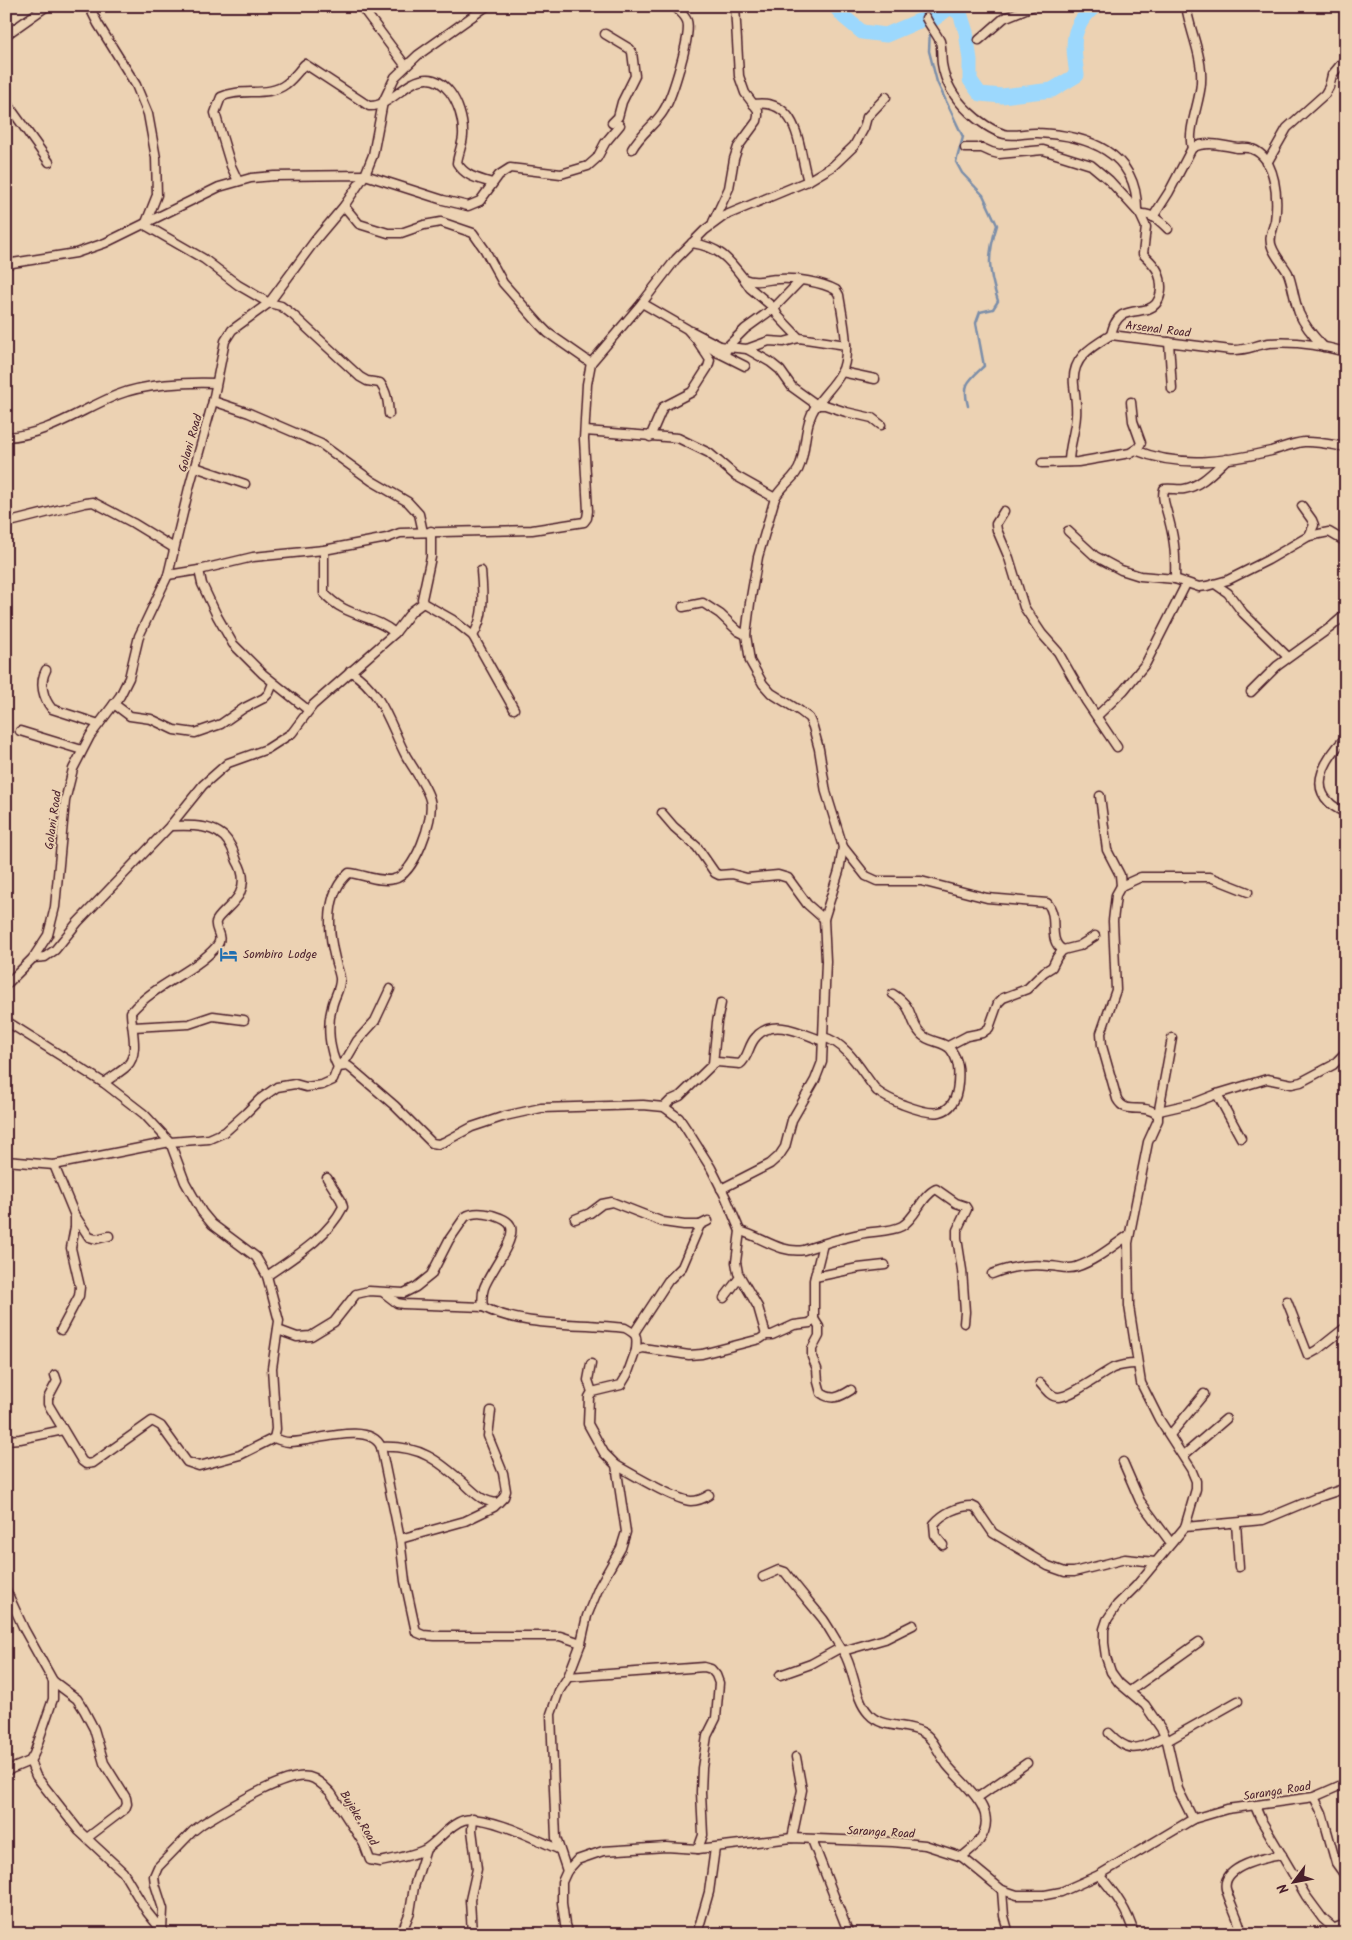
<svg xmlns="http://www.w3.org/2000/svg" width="1352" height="1940" font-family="Kalam,sans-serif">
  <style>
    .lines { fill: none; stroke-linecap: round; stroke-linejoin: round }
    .stream { stroke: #7b8ea9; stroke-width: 2.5 }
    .river { stroke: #9cd8fd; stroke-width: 15 }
    .minor-casing { stroke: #4a1f2b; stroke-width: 11 }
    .minor { stroke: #ecd2b3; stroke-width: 8 }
    .labels { text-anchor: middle; stroke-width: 4; stroke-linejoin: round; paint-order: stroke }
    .street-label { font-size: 12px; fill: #4a1f2b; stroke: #ecd2b3 }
    .poi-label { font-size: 12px; fill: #4a1f2b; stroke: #ecd2b3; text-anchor: start }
  </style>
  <rect width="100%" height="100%" fill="#ecd2b3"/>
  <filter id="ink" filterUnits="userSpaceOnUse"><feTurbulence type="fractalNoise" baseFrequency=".02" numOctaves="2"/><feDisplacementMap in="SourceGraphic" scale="10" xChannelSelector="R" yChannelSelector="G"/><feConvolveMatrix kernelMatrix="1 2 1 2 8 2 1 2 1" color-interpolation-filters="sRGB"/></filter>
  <g filter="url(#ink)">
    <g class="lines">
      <!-- stream -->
      <g class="stream">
        <polyline points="931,25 934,19"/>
        <path d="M 930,30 L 929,51 L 937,82 L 963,137 L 956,162 L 962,173 L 983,195 L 997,225 C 987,256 988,269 998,301 L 993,309 L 980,312 L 976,323 L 984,366 C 968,381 962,384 968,406"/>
      </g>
      <!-- river -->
      <path class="river" d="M 835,6 L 844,17 L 862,32 L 886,35 L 926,18 L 934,19 L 950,7 L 960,13 L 966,32 L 970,60 L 970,80 L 980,94 L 1002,96 L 1052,90 L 1077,75 C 1073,45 1069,28 1095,6"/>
      <defs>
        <g id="minor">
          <path d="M 89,6 L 98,24 L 136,85 L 148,114 L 156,158 L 157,195 L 145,225 L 204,259 L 238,285 L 269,303 L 281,306 L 293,315 L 360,377 L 367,381 L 380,383 C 387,392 388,402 389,414"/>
          <polyline points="361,6 405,65"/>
          <path d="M 1186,6 C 1190,32 1203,56 1201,83 C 1200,102 1187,130 1192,148"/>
          <path d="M 926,18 C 930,26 936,33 940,41 C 942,48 941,57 942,64 C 945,83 955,99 969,112 C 978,121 993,131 1004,134 C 1016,137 1027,132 1038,133 C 1087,135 1137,152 1137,209"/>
          <polyline points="605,34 630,49 632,52 635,76 622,102 618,117 612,123"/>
          <polyline points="6,35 47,6"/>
          <polyline points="979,40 1004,18 1033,6"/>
          <polyline points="6,102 49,162"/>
          <path d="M 753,104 C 801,97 798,151 808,181"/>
          <path d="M 965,148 L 982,148 L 991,152 L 999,154 L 1043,150 L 1091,165 L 1109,180 L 1140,214 L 1146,227 L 1143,254 C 1148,259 1155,265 1158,272 C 1163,284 1163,304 1148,309 C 1141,311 1129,311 1122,315 C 1115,320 1113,327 1111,335"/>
          <path d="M 632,149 C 641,133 656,124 664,110 C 672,97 692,34 687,21 C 685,15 678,10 674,6"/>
          <polyline points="1267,163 1287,128 1325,94 1329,87 1332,75 1346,58"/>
          <path d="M 238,181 L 231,166 L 215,113 L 221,97 C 241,87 268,98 286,84 C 293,79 299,70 305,64 L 369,106 C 386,107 399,90 413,83 C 444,66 463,107 463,132 C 464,142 458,153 457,163 C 466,177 477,178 492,183"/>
          <polyline points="344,206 359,224 388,233 401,233 424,225 441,222 473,233 485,250 503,283 541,326 548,333 591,363"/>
          <path d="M 1140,214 C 1152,213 1160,221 1168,229"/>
          <path d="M 1153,217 L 1169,192 L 1192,148 C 1206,141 1222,145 1237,148 C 1241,148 1247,147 1252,149 C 1277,158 1278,200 1275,221 C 1273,229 1268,238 1272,247 C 1275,256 1283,264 1288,273 C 1293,286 1294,300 1299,313 C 1304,325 1315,338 1324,347"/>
          <polyline points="713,222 729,188 734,159 738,147 757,121 758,116 758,110 745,93 739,76 735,6"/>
          <path d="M 692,243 C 719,247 728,258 744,279 C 757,284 766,279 779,279 C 796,278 821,282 836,290 L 839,295 C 842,316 852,354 841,373 C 833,388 819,398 812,413 C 804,430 806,449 800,465 C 797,477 782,485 775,498 L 758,557 L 750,603 L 746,635 L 750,661 L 763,684 L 771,693 L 800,711 L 809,718 L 813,727 L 819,749 L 826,792 L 843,847 L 839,871 L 824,919 L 826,961 L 822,1062 L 815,1080 L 792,1120 L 785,1147 L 779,1156 L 770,1164 L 721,1189"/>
          <polyline points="6,264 76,253 105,243 219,187 251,178 274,176 365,175 443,200 468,206 480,201 499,175 510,168 561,174 588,166 597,158 605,143 620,125"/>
          <polyline points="744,279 750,288 774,308 778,316 799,338"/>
          <polyline points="642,303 687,329 696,339 710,360 708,367 692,392 663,407 650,437"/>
          <polyline points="691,331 720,346 727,347 745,329 774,308 800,281"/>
          <polyline points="700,341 718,353 720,346"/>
          <polyline points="1169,342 1172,389"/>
          <polyline points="747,349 770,362 780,370 792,387 817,405 825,405 846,412 872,418 881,425"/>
          <polyline points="721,354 745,366"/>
          <polyline points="725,355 727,347 747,349 769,341 784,342 799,338 846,345"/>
          <polyline points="842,372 875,379"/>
          <polyline points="213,401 249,413 321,444 372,481 408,502 419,514 423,532"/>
          <polyline points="585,431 678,438 709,453 736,476 775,498"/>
          <path d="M 6,437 C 47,435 80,410 117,395 C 144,384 187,382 216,383"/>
          <path d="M 1135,450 C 1178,468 1226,462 1271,451 C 1282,448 1293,443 1304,442 C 1318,441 1332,445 1346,447"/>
          <path d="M 1069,462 C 1069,447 1075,432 1076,416 C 1077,405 1075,395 1074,385 C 1071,358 1091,347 1111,335 L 1231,350 C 1246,351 1255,345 1269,343 C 1294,341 1321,345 1346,352"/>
          <polyline points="1042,463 1078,462 1130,453 1138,448 1141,443 1133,421 1131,402"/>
          <polyline points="195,467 245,484"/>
          <polyline points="1004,511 996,524 997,530 1009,558 1024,607 1042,634 1058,652 1086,701 1117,747"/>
          <polyline points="6,523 85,503 93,502 133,523 174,548"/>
          <polyline points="431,531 431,557 422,599 423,603 453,620 473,636 514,709"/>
          <polyline points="1068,531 1095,556 1121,570 1140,576 1175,579 1199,587 1207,586 1228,580 1268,560 1309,536 1314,525 1312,520 1302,506"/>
          <polyline points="1309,536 1329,532 1346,542"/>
          <path d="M 324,550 L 324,593 C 346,618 372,614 395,633"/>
          <polyline points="199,570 202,584 217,616 233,644 263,674 308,710"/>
          <polyline points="168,575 199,570 253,557 324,550 387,538 400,533 532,530 584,522 587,518 588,511 584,439 587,384 591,363 642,303 676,259 705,230 724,216 808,181 833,166 854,146 864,128 867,117 886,97"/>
          <path d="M 1175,579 C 1176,551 1174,536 1166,509 C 1164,502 1162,496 1164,489 C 1171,488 1178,490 1184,489 C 1201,486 1215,470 1227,459"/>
          <polyline points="1215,584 1228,593 1243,613 1288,657"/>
          <polyline points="683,607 703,603 720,614 738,631 746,635"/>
          <path d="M 473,636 C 485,616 483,594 481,571"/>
          <path d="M 46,670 C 39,683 43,698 52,709 L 99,724"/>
          <polyline points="1251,692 1277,666 1331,627 1346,614"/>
          <polyline points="114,704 130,716 151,719 174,730 195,733 221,724 244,708 264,698 269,693 273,683"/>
          <polyline points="1097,716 1124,690 1146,663 1186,584"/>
          <polyline points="20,731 82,750"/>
          <path d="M 1346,737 C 1331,753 1308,782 1329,802 C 1333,807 1340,810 1346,813"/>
          <polyline points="1100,796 1107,850 1120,875 1121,886"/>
          <polyline points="662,813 674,827 697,847 715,873 719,875 732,874 747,878 778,875 788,878 807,904 824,919"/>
          <path d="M 843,847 L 866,876 L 877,881 L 921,881 L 987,898 L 1047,903 C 1060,917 1046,940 1063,950"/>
          <polyline points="1063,950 1079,946 1095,936"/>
          <polyline points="33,958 45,957 55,950 78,922 170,826 203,785 228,763 267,749 292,733 313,705 395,633 412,611 423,603"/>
          <polyline points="6,985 33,958 48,935 55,907 65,801 73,769 90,736 120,696 129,678 139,636 168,575 189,488 213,401 225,341 232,330 269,303 317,238 344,206 365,175 373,155 383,102 395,77 418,55 487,6"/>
          <polyline points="6,1021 104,1083 144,1114 170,1142 185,1182 202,1212 212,1224 256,1257 267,1276 279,1321 272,1368 276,1429 274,1438"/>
          <polyline points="133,1027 189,1024 213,1016 244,1020"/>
          <path d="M 823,1037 C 848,1043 862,1073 877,1091 C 886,1098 894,1101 904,1105 C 930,1115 955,1121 958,1083 C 959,1071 959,1061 951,1050 C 945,1041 929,1043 921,1034 C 907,1018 916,1009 893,994"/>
          <polyline points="948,1046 967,1036 982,1033 989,1028 998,1003 1003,998 1027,989 1044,972 1052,967 1057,957 1063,950"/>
          <polyline points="713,1064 717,1022 721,1003"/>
          <polyline points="338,1067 348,1066 352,1069 395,1106 432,1143 438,1144 444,1142 472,1127 505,1116 541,1108 643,1105 664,1107 679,1118 687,1130 711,1168 726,1198 740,1231 736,1262 738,1273 758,1307 766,1335 760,1339 702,1354 689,1355 643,1348 636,1350 627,1375 621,1385 592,1392"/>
          <polyline points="338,1067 347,1058 357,1041 375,1021 390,989"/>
          <path d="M 104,1083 C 111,1077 121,1072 127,1066 C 140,1053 131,1028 131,1012 C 155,984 193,973 216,947 C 225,936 214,931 216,922 C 217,916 236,903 240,893 C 245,882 243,871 237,861 C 235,855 233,849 229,843 C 218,824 190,825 170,826"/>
          <polyline points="1217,1094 1241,1138"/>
          <path d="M 664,1107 L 671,1100 L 680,1096 L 713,1064 L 717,1062 L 740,1064 C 749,1057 748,1045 756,1037 C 773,1017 803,1034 823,1041"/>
          <polyline points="1159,1111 1194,1103 1217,1094 1267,1079 1292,1084 1301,1082 1333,1065 1346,1052"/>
          <polyline points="1158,1115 1172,1038"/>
          <path d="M 6,1161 L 54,1165 L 170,1142 L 209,1139 L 225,1132 L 246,1113 L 260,1099 L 277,1087 L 295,1084 L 306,1087 L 322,1085 L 333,1080 L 338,1067 C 329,1051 327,1025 332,1007 C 334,996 341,989 340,978 C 339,971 336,965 335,959 C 328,931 325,893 349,873 C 363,874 380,883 394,879 C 414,875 435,818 430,800 C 427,787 413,768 406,756 C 389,723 383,692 350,671"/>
          <polyline points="54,1165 75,1216 75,1227 71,1248 80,1287 79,1296 61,1330"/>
          <polyline points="76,1217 89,1237 96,1239 109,1236"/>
          <polyline points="575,1219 590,1213 602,1204 612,1202 663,1222 684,1225 700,1225"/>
          <path d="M 740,1231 C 762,1237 781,1254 804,1250 C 822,1244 841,1238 860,1234 C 872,1231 891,1232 902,1226 C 916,1218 921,1196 936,1189 L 956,1203 L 965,1206 L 967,1209 L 957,1230 L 957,1238 L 962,1270 L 965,1312 L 964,1323"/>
          <path d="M 992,1274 C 1011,1266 1028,1264 1049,1266 C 1058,1266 1067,1270 1076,1267 C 1095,1261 1113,1246 1129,1235"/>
          <path d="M 267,1276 C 294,1257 327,1238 343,1207 L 341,1200 L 327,1178"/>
          <polyline points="815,1277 858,1268 885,1265"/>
          <polyline points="384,1293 397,1303 403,1304 483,1307"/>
          <polyline points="724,1298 740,1277"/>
          <polyline points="1287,1301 1308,1355 1317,1350 1346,1327"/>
          <path d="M 814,1319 L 819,1327 L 819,1336 L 812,1349 L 812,1357 L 817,1369 L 818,1382 L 821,1393 C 832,1401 840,1397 851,1390"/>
          <path d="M 278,1330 L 297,1337 L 311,1336 L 334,1322 L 356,1294 L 369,1291 L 404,1293 L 416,1287 L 431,1275 L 449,1240 L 465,1217 C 472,1212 483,1213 492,1215 C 498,1217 509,1220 511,1227 C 515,1242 489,1273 484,1288 C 482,1294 482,1300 483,1307 C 525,1328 579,1322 625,1328 C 638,1335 637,1336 636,1350"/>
          <polyline points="634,1333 668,1281 682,1267 700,1225 708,1221"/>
          <polyline points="766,1335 772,1335 794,1325 810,1323 814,1319 814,1280 823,1244"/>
          <path d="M 55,1375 L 57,1381 L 48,1398 L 48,1404 L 82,1461 L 86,1464 L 93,1463 L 152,1421 L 161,1426 L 187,1462 L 199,1466 L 240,1455 L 274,1438 C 279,1440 284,1442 289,1442 C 310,1443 370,1420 381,1447 L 400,1539 L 405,1581 L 416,1632 L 423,1635 L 435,1636 L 560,1636 L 581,1643"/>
          <path d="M 1040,1383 C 1045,1388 1050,1397 1058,1397 C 1069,1398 1102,1374 1113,1368 C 1121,1365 1128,1364 1136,1364"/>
          <polyline points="1170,1435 1204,1394"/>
          <polyline points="6,1440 20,1439 63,1430"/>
          <path d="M 381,1447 C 420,1445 438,1460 466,1485 C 477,1495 483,1502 498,1503"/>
          <polyline points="1184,1455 1226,1419"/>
          <polyline points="1123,1462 1140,1501 1171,1543"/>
          <path d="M 616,1465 C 632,1474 675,1500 691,1501 C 698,1501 703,1499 709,1495"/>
          <polyline points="1236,1523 1239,1567"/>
          <polyline points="1185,1527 1263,1520 1316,1498 1346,1488"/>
          <polyline points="400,1539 465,1521 494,1507 504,1497 506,1491 503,1473 488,1436 491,1411"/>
          <path d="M 943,1545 L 935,1535 L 934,1524 C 943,1513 958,1506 972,1506 L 976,1508 L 993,1533 L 1048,1566 L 1065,1572 L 1074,1572 L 1125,1559 L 1155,1562"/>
          <path d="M 763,1577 L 779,1570 L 785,1572 C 797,1588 810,1603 823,1619 C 830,1629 836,1641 843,1651 C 855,1670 854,1698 869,1714 C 882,1729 906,1723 922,1732 C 934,1738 939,1755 947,1765 C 965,1787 1001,1810 979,1841 C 975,1847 967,1852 962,1857"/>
          <polyline points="6,1590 24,1629 53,1681 77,1699 84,1710 94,1729 104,1763 126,1798 127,1804 125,1809 87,1838"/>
          <polyline points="843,1651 885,1639 913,1625"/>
          <polyline points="780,1675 811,1664 840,1648"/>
          <polyline points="568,1677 704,1667 711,1669 716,1675 719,1683 716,1718 707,1736 702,1768 701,1792 703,1835 698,1849"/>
          <polyline points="1130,1691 1199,1642"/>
          <path d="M 1109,1733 C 1131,1756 1139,1748 1165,1737"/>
          <polyline points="1167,1741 1238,1701"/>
          <polyline points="30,1761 36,1776 79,1831 123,1872 147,1912 163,1932"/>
          <polyline points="6,1771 30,1761 34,1754 53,1699 53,1681"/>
          <polyline points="1314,1797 1322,1813 1336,1863 1346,1877"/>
          <polyline points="977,1798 1027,1763"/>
          <polyline points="1255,1806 1261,1820 1306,1896 1323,1919 1340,1934"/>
          <path d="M 1193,1819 L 1178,1789 L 1167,1741 L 1162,1730 L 1145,1705 L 1119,1683 L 1111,1672 L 1106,1657 L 1104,1643 L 1104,1629 L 1107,1620 L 1117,1605 L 1136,1586 L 1185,1527 L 1196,1489 L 1196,1481 L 1191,1469 L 1159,1419 L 1141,1383 L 1129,1306 L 1128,1243 L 1148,1142 L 1158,1120 L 1158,1115 C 1141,1101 1127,1117 1117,1099 L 1102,1046 L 1101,1033 L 1116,990 L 1113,921 L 1116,895 L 1121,886 L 1141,877 L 1210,877 L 1248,892"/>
          <polyline points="792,1838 802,1790 796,1757"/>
          <polyline points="812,1840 849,1934"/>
          <polyline points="567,1871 556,1838 551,1714 559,1691 568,1677 581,1643 587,1616 599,1587 621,1548 626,1532 616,1465 604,1453 588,1424 589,1397 592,1392 588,1380 591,1364"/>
          <path d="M 1099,1875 C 1115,1893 1128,1911 1134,1934"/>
          <polyline points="1002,1890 1004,1916 1009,1934"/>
          <path d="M 162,1930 L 163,1909 L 155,1884 L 154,1876 L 158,1867 L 193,1831 L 202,1824 C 224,1811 284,1772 309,1777 C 318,1779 325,1787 331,1793 L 364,1844 L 370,1860 L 380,1862 C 394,1859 411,1856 424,1850 C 436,1844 449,1824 464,1820 C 486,1814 537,1840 558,1849"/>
          <polyline points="401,1934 410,1912 414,1887 426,1849"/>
          <polyline points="472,1934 470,1900 477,1869 472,1830 473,1818"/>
          <polyline points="568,1934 565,1925 562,1903 562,1882 567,1871 577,1860 603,1851 666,1847 698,1849 792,1838 893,1842 925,1845 962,1857 1002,1890 1017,1895 1045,1895 1061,1892 1099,1875 1193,1819 1227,1809 1314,1797 1346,1783"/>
          <polyline points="697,1934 709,1892 715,1848"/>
          <path d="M 1242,1934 C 1239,1918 1230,1904 1226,1889 C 1221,1866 1267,1857 1282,1855"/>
          <polyline points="1326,1934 1335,1928 1346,1924"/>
        </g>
      </defs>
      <!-- minor casing -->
      <use href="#minor" class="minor-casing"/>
      <!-- minor -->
      <use href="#minor" class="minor"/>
    </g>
  </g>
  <!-- icons -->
  <defs>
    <symbol id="hotel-bare" viewBox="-9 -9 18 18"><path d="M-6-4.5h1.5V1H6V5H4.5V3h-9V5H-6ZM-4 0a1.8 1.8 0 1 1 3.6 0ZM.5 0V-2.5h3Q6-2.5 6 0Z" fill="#1f6fb2" stroke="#ecd2b3" stroke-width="2.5" paint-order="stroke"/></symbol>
  </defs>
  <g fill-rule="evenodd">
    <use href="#hotel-bare" x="216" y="942" width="25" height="25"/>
  </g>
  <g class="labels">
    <!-- street labels -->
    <g class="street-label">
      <text transform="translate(1158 329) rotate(7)" y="4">Arsenal Road</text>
      <text transform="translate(190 443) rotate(-74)" y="4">Golani Road</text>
      <text transform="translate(53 820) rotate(-82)" y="4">Golani Road</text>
      <text transform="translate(1277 1791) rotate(-9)" y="4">Saranga Road</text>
      <text transform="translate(359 1818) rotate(59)" y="4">Bujeke Road</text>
      <text transform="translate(881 1832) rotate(3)" y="4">Saranga Road</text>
    </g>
    <!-- poi labels -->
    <g class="poi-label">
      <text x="243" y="958">Sombiro Lodge</text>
    </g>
  </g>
  <!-- margin -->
  <rect width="1352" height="1940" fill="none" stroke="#ecd2b3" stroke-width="25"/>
  <rect x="12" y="12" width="1327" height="1915" fill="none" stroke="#4a1f2b" stroke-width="2" filter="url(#ink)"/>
  <!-- north arrow -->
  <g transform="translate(1294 1882) rotate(238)" stroke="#ecd2b3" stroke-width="4" paint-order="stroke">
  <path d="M0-4L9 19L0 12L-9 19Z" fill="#4a1f2b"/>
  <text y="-8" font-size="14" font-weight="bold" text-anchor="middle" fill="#4a1f2b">N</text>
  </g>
</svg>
